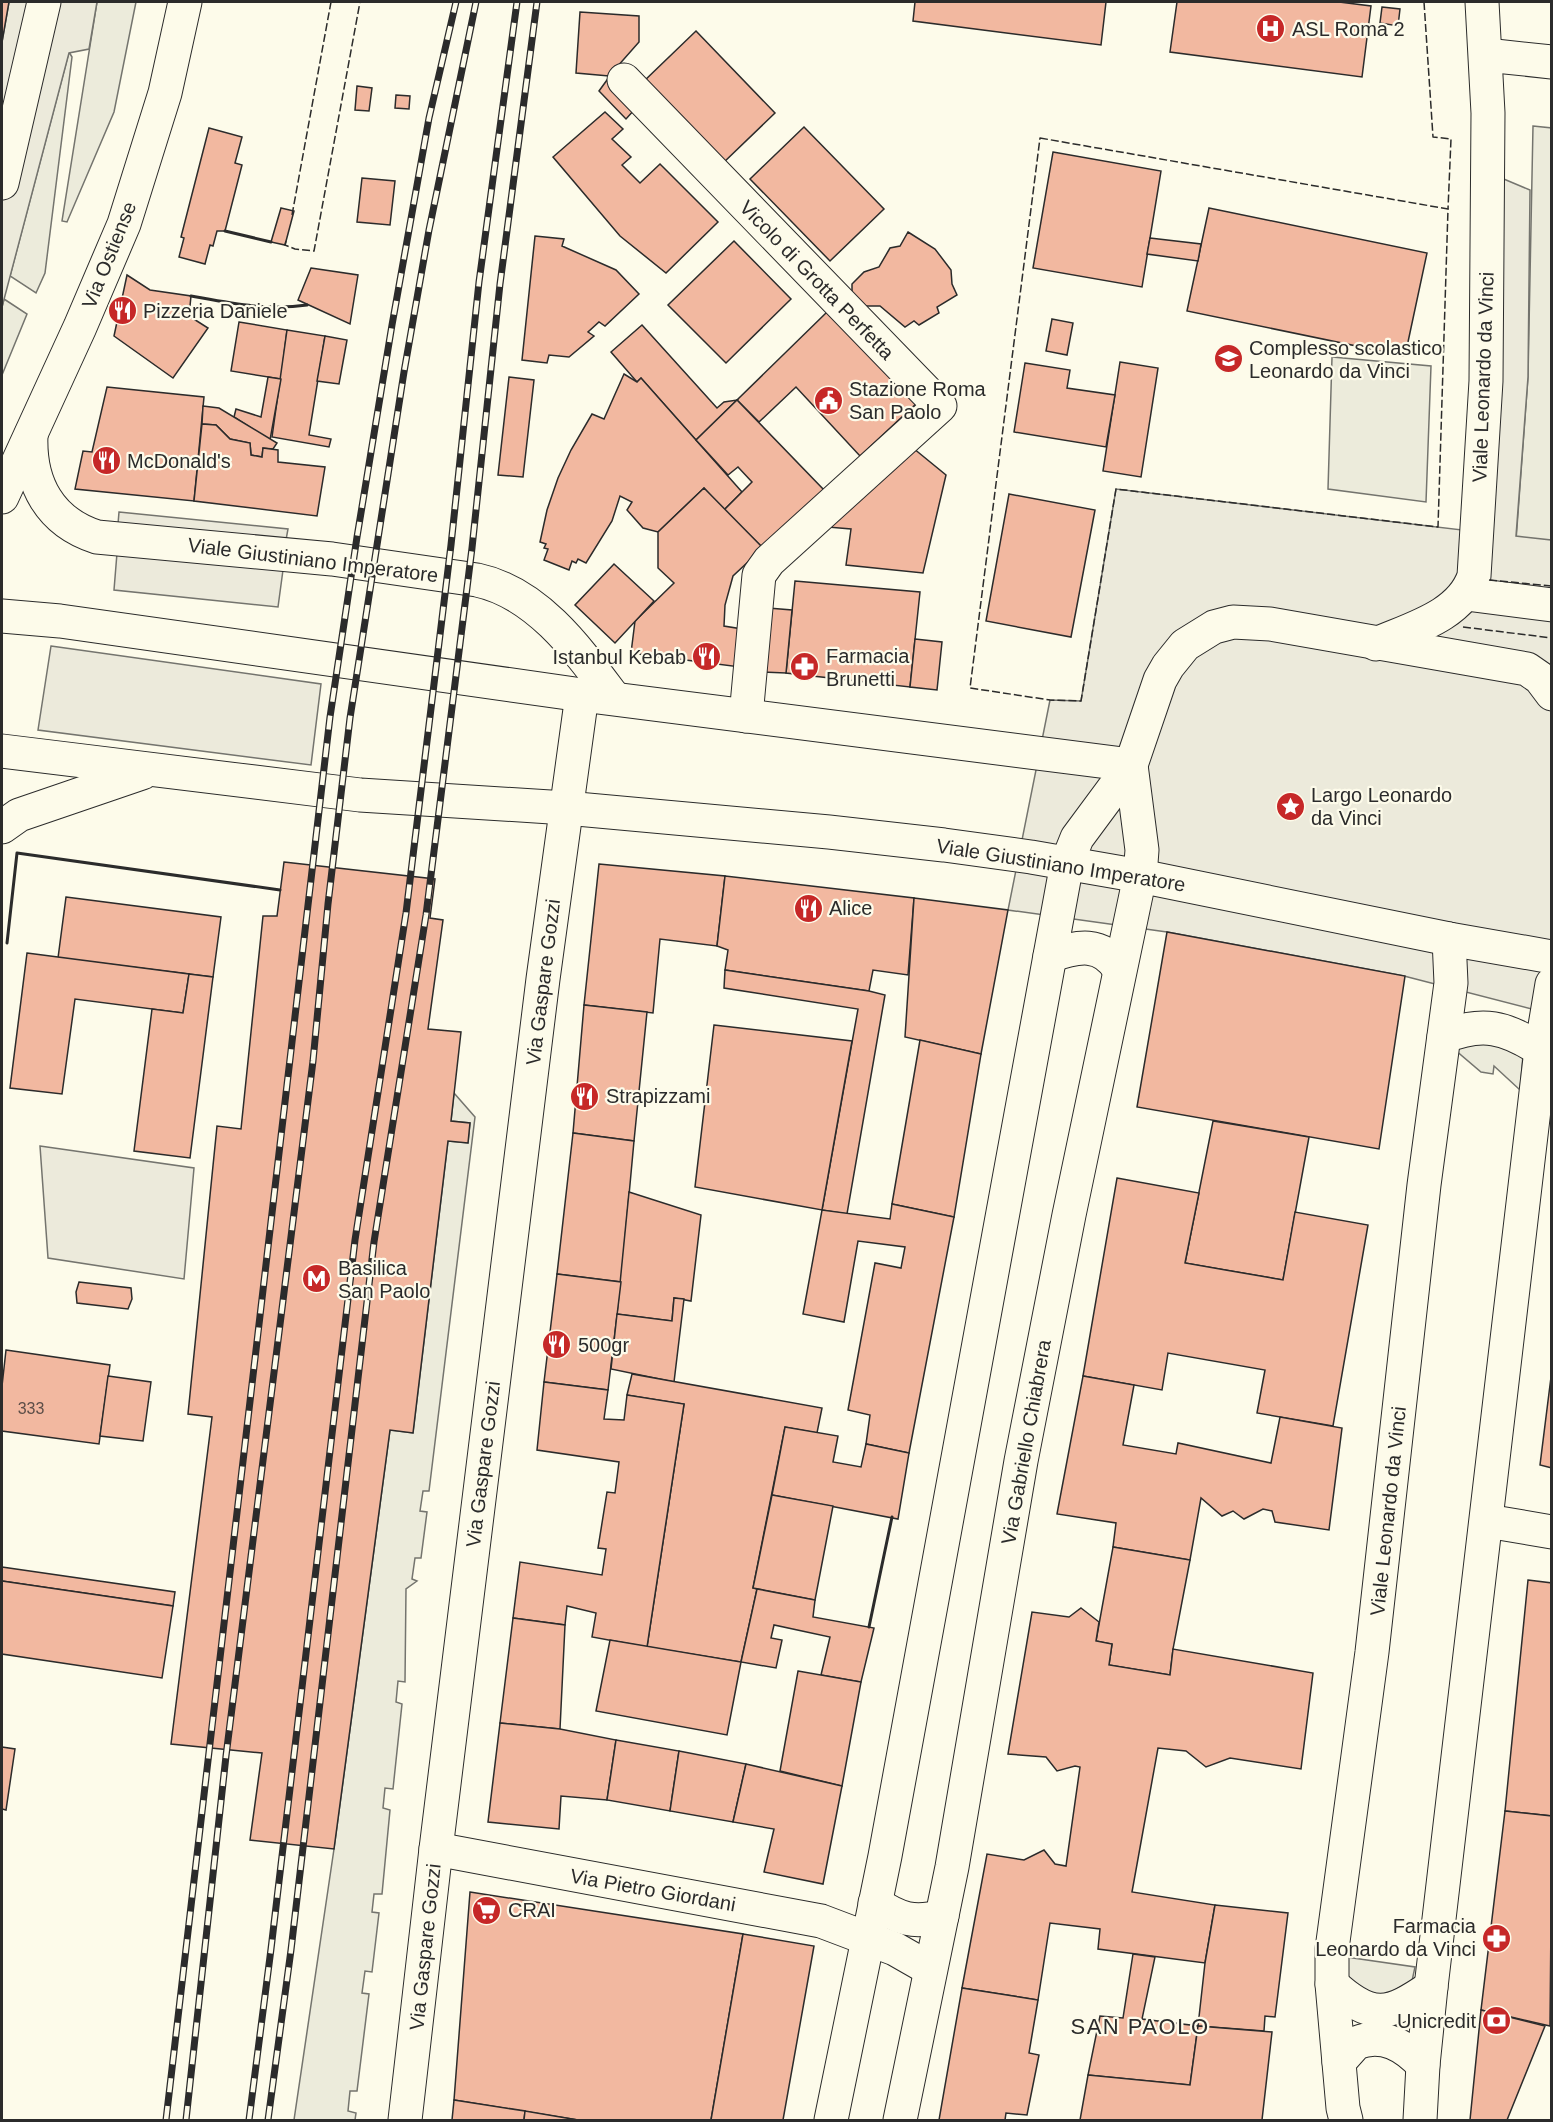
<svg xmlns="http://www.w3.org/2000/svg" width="1553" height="2122" font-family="Helvetica,sans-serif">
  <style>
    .green { fill: #ecebdb; stroke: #74746e; stroke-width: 1.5 }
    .parking { fill: #eceadb; stroke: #74746e; stroke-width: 1.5 }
    .building { fill: #f2b8a0; stroke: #2b2b2b; stroke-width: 1.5 }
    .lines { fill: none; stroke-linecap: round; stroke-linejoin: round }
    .street-casing { stroke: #2b2b2b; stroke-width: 35 }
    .secondary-casing { stroke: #2b2b2b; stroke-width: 35 }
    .street { stroke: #fdfbea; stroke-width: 33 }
    .secondary { stroke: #fdfbea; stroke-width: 33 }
    .rail-casing { stroke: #2b2b2b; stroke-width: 7 }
    .rail { stroke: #fdfbea; stroke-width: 4.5; stroke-dasharray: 14; stroke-linecap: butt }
    .fence { stroke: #2b2b2b; stroke-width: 1.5; stroke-dasharray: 8 3; stroke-linecap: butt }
    .wall { stroke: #2b2b2b; stroke-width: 3 }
    .labels { text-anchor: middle; stroke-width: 4.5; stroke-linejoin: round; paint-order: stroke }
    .number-label { font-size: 16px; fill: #5d4e48 }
    .poi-label { font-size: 20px; fill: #2b2b2b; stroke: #fdfbea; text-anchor: start }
    .street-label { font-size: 20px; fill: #2b2b2b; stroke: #fdfbea }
    .quarter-label { font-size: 22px; letter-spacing: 1.5px; fill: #2b2b2b; stroke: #fdfbea }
  </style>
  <rect width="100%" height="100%" fill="#fdfbea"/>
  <!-- green -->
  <g class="green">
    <polygon points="97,2 136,2 114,112 67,222 62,221"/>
    <polygon points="69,52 72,57 45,273 36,293 10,276"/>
    <polygon points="1533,126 1552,128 1551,559 1515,554 1528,377"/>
    <polygon points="4,299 27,314 2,375 2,307"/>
    <polygon points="1332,357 1431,366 1426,502 1328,489"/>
    <polygon points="1486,1039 1523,1055 1520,1090 1494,1066 1493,1074 1481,1072 1454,1049"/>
    <polygon points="454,1093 475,1117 429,1491 423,1491 420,1511 427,1512 421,1558 415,1558 412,1579 417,1581 406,1589 405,1682 398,1681 396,1702 402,1704 393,1789 385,1788 383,1808 390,1810 382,1894 374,1894 372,1912 379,1913 372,1972 365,1971 362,1993 369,1994 357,2091 350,2091 348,2111 356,2113 355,2120 294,2120 334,1849 390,1430 413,1433 448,1141 468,1143 470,1123 451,1121"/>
    <polygon points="1346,1957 1415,1967 1412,1981 1376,2000 1348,1980"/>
  </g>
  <!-- parking -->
  <g class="parking">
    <polygon points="9,2 97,2 89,49 69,53 2,307 2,42"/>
    <polygon points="1499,177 1530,190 1528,377 1516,536 1551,540 1551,1014 1404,976 1167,932 1008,910 1050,700 1081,701 1116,489 1487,533"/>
    <polygon points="119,512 288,529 286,540 118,524"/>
    <polygon points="117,553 283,570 278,607 114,590"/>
    <polygon points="51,646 321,684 311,765 38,730"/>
    <polygon points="40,1146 194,1168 184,1279 48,1258"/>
  </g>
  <!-- building -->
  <g class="building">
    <polygon points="2,2 9,2 2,42"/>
    <polygon points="915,2 1106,2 1101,45 913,21"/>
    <polygon points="1177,2 1339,2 1371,6 1362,77 1170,52"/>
    <polygon points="1382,7 1400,9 1398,26 1380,23"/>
    <polygon points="580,12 639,16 639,42 609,76 576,73"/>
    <polygon points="696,31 775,113 721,165 642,83"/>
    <polygon points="607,80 635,109 626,119 599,91"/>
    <polygon points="357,86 372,88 369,111 355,110"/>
    <polygon points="396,95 410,96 409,109 395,108"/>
    <polygon points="605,112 623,129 612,139 631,157 622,165 640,183 660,164 718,222 666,273 620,236 553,157"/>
    <polygon points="804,127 884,209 830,261 750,179"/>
    <polygon points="209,128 242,137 235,163 242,165 225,231 217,231 213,246 210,245 205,264 179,257 184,238 181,237"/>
    <polygon points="1053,152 1161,171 1142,287 1033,268"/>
    <polygon points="362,178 395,181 390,225 357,222"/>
    <polygon points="281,208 294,211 285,245 271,242"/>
    <polygon points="1209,208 1427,253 1405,356 1187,311"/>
    <polygon points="908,232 935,249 951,270 952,284 957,295 937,307 939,313 919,325 914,321 905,327 880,306 864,306 852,294 852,284 864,272 879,267 890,248 900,246"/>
    <polygon points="535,236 564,239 562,246 616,270 639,294 605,326 599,322 588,332 594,336 569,357 549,355 547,363 522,360"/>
    <polygon points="1150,238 1201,244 1198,261 1147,254"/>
    <polygon points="734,241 791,299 726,363 668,305"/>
    <polygon points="311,268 358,275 350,324 298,300"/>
    <polygon points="127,275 150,290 191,296 189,316 208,328 173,378 114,336"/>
    <polygon points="827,312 918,402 860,456 796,387 759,422 737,400"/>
    <polygon points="1052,319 1073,323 1067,355 1046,351"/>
    <polygon points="239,322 287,330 281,379 231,371"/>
    <polygon points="642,325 717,408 724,402 737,400 696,440 641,378 637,382 611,352"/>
    <polygon points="287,330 325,336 309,435 331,439 329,447 272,437"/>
    <polygon points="325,336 347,340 339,384 317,381"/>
    <polygon points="1120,362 1158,368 1141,477 1103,471"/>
    <polygon points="1025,363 1070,370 1067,388 1115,395 1106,447 1014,432"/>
    <polygon points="624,374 637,382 641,378 742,492 724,510 704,488 658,532 643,528 627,510 632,502 620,496 612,521 586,563 578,559 576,563 572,561 569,570 544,560 548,549 544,548 546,544 540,542 547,510 558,478 571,450 592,414 604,419"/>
    <polygon points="268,377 281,379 270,440 234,417 236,409 261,417"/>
    <polygon points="509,377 534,380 523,477 498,475"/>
    <polygon points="107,387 204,397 194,501 75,489 83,451 92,452"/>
    <polygon points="737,400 824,490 763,548 724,510 752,482 738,467 728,475 696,440"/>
    <polygon points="203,406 219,408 277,443 273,449 263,448 262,457 251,455 250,443 230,439 216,425 202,424"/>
    <polygon points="202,424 216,425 230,439 250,443 251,455 262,457 263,448 278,450 278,462 325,467 317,516 194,501"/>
    <polygon points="913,448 946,475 923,573 846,565 851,529 827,527"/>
    <polygon points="704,488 763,548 733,576 725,605 724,626 742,629 740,667 631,653 635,621 674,583 658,568 658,532"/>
    <polygon points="1009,494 1095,510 1071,637 986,621"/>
    <polygon points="614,564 654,601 615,643 575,605"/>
    <polygon points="795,581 920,592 910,687 786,673"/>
    <polygon points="768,608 792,610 786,673 762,672"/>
    <polygon points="915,639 942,642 937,690 910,687"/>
    <polygon points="284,862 435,879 430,918 443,920 428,1029 461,1032 451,1121 470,1123 468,1143 448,1141 413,1433 390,1430 334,1849 250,1840 262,1753 171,1744 212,1417 188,1414 217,1126 241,1129 263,916 277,916"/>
    <polygon points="599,864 725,876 717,946 660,939 653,1013 584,1005"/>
    <polygon points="725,876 914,898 908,975 873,970 869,991 725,970 728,950 717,946"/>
    <polygon points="66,897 221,917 213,977 58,958"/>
    <polygon points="914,898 1008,910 981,1054 905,1037"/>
    <polygon points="1167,932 1405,976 1379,1149 1137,1107"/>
    <polygon points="27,953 189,974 183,1013 75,999 62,1094 10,1088"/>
    <polygon points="725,970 869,991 885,995 847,1214 822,1210 858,1009 724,988"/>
    <polygon points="189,974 213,977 190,1158 134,1151 152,1009 183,1013"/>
    <polygon points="584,1005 647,1012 634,1141 573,1133"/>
    <polygon points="714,1025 852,1041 822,1210 695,1187"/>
    <polygon points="920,1040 981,1054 954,1217 892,1204"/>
    <polygon points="1213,1121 1309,1137 1283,1280 1185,1263"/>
    <polygon points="573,1133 634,1141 621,1282 557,1274"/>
    <polygon points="1117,1178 1199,1193 1185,1263 1283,1280 1295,1212 1368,1225 1333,1426 1257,1413 1265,1370 1168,1353 1162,1390 1083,1376"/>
    <polygon points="629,1192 701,1215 691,1301 674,1298 672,1321 617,1314"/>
    <polygon points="892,1204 954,1217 909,1453 866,1444 870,1415 848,1410 875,1263 901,1268 905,1247 858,1241 844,1322 803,1314 822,1210 890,1219"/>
    <polygon points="557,1274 621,1282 608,1390 544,1382"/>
    <polygon points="79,1282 131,1288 132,1299 128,1309 77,1303 76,1292"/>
    <polygon points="674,1298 684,1299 674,1382 611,1369 617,1314 672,1321"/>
    <polygon points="6,1350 110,1365 99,1444 2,1431 2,1386"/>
    <polygon points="632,1374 822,1408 817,1433 785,1427 753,1588 757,1589 741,1662 647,1647 684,1404 627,1395"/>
    <polygon points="108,1376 151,1382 143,1441 100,1436"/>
    <polygon points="1083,1376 1134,1385 1123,1445 1176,1454 1178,1443 1271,1463 1280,1417 1342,1428 1329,1530 1275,1522 1272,1511 1263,1509 1244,1519 1233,1511 1222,1516 1201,1498 1190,1560 1113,1547 1116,1523 1057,1514"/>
    <polygon points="1551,1377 1552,1378 1552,1468 1540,1465"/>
    <polygon points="544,1382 608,1390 604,1419 624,1420 627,1395 684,1404 647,1647 592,1637 596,1613 567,1606 565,1625 513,1618 520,1562 602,1575 606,1549 598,1548 607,1492 615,1493 619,1462 537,1450"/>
    <polygon points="785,1427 838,1436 833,1462 861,1467 866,1444 909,1453 898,1519 772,1495"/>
    <polygon points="772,1495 833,1506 815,1600 753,1588"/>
    <polygon points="1113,1547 1190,1560 1173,1649 1170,1675 1109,1665 1112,1644 1096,1641"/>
    <polygon points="2,1567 175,1592 173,1606 2,1581"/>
    <polygon points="1528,1580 1552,1583 1552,1816 1505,1811"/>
    <polygon points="2,1581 173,1606 162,1678 2,1654"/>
    <polygon points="757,1589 815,1600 813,1617 874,1628 861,1682 821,1675 830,1637 774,1625 771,1638 782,1640 776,1668 741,1662"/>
    <polygon points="1081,1608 1099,1622 1096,1641 1112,1644 1109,1665 1170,1675 1173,1649 1313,1673 1301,1769 1230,1758 1206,1767 1186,1751 1158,1748 1132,1892 1215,1905 1205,1963 1098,1949 1100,1929 1050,1923 1038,2000 962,1988 987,1854 1024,1860 1044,1850 1055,1864 1066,1866 1080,1767 1075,1766 1057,1771 1046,1757 1008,1754 1032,1612 1069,1617"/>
    <polygon points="513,1618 565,1625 560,1729 500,1723"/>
    <polygon points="610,1640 741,1662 727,1735 596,1711"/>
    <polygon points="798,1671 861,1682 842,1786 780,1771"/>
    <polygon points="500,1723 560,1729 616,1740 607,1800 561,1796 559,1829 488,1822"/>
    <polygon points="616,1740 679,1751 670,1811 607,1800"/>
    <polygon points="2,1747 15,1749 6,1810 2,1809"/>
    <polygon points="679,1751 746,1764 733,1822 670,1811"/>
    <polygon points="746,1764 842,1786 823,1884 764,1872 774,1829 733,1822"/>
    <polygon points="1505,1811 1552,1816 1550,2026 1481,2010"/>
    <polygon points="470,1892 743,1934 711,2120 578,2120 454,2100"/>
    <polygon points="1215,1905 1288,1913 1275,2017 1265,2016 1264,2031 1198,2026 1205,1963"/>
    <polygon points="743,1934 814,1946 783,2120 711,2120"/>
    <polygon points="1133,1954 1155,1957 1142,2019 1198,2026 1190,2085 1088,2075 1100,2016 1123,2018"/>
    <polygon points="962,1988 1038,2000 1029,2053 1039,2055 1027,2115 1006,2113 1005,2120 939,2120"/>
    <polygon points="1481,2010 1545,2026 1507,2120 1470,2120"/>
    <polygon points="1198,2026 1272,2032 1262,2120 1080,2120 1088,2075 1190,2085"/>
    <polygon points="454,2100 525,2111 524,2120 452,2120"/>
    <polygon points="525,2111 578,2120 524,2120"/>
  </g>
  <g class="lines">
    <defs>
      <g id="street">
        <polyline points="1486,55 1552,62"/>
        <polyline points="624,80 940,406 769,561 759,575 746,716"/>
        <polyline points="2,183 44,2"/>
        <polyline points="1466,594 1552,605"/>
        <path d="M 1050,956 C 1077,946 1102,941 1119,969"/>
        <path d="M 1444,1037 C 1482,1021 1506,1027 1541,1050"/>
        <polyline points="1487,1521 1552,1532"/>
        <polyline points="436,1849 821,1921 895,1949 930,1969"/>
        <path d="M 875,1903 C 899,1919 914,1924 942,1916"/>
        <path d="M 1332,1984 C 1372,2021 1389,2016 1431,1987"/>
        <path d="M 1339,2062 L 1356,2043 C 1383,2032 1405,2046 1423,2065"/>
        <polyline points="405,2120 436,1849 543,979 582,695"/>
        <polyline points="831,2120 885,1856 1067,863 1077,838 1131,765"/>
        <polyline points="900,2120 952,1867 1021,1461 1069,1215 1140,876"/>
        <polyline points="1346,2120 1343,2108 1332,1984 1332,1949 1372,1652 1424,1185 1451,983 1449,939"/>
        <polyline points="1420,2120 1423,2065 1431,1987 1541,1050 1552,984"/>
      </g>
      <g id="secondary">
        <path d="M 31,435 C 29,484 50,522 97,537 L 332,559 L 477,580 C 538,593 579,651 614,698"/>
        <polyline points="2,497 80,327 124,224 165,93 185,2"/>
        <polyline points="2,616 60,621 582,695 1131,765"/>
        <path d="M 1376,644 C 1410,629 1461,616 1474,576 L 1486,381 L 1488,113 L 1482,2"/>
        <polyline points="2,751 360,795 566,808 829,832 944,845 1031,857 1140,876 1449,939 1552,957"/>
        <polyline points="2,827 19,815 142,773"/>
        <polyline points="1140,876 1142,850 1131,765 1160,680 1168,666 1185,645 1214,627 1233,622 1270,624 1527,669 1540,678 1552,694"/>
      </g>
    </defs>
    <!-- street casing -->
    <use href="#street" class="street-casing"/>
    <!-- secondary casing -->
    <use href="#secondary" class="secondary-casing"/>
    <!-- street -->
    <use href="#street" class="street"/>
    <!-- secondary -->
    <use href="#secondary" class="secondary"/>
    <defs>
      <g id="rail">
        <polyline points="166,2120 330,717 357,537 392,325 429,118 456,2"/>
        <polyline points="186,2120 226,1756 313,1061 328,904 350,718 404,372 429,230 476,2"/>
        <polyline points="249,2120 271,1949 355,1240 406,913 451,545 479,282 517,2"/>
        <polyline points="268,2120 291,1950 374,1242 426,915 472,548 500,284 537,2"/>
      </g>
    </defs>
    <!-- rail casing -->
    <use href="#rail" class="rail-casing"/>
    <!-- rail -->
    <use href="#rail" class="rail"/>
    <!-- fence -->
    <g class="fence">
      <polyline points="1424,2 1433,137 1451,139 1448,209"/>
      <polygon points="1040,138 1448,209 1438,527 1116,489 1081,701 1050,700 970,688"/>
      <polyline points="292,215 331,2"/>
      <polyline points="286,241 285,245 295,249 314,251 360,2"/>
      <polyline points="1489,580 1552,586"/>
      <polyline points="1463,627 1552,638"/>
    </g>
    <!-- wall -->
    <g class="wall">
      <polyline points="225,231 271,242"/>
      <path d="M 191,296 C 230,303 267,311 307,305"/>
      <polyline points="7,943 17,853 280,890"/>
      <polyline points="869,1627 892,1517"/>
    </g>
  </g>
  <!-- icons -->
  <defs>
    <symbol id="hospital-disc" viewBox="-11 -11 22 22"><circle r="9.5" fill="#c62828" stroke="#fdfbea"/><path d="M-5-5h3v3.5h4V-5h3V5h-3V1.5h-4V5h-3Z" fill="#fff"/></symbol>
    <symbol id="restaurant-disc" viewBox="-11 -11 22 22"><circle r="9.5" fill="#c62828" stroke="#fdfbea"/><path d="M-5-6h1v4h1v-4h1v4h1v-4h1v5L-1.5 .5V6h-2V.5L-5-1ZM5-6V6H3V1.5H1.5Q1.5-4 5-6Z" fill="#fff"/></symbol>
    <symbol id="school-disc" viewBox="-11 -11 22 22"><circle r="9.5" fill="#c62828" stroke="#fdfbea"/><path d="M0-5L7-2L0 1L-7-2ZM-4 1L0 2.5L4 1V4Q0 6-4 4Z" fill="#fff"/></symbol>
    <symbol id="civic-disc" viewBox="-11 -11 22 22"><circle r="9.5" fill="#c62828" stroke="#fdfbea"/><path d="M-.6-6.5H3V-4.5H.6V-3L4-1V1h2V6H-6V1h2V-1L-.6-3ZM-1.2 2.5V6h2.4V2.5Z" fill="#fff"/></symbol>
    <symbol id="pharmacy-disc" viewBox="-11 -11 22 22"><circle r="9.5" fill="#c62828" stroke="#fdfbea"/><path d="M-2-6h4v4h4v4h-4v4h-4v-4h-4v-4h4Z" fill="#fff"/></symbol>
    <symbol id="sight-disc" viewBox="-11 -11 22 22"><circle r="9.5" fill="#c62828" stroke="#fdfbea"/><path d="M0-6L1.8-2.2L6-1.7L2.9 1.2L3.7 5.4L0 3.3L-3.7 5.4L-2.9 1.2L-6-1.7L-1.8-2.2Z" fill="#fff"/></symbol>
    <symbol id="metro-disc" viewBox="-11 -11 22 22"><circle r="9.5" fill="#c62828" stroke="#fdfbea"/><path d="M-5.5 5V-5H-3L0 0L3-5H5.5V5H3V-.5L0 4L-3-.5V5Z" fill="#fff"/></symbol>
    <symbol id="supermarket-disc" viewBox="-11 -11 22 22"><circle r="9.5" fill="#c62828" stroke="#fdfbea"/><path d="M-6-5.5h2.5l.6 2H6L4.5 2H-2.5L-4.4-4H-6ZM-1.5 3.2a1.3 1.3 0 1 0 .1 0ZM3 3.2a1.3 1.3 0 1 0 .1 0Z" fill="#fff"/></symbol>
    <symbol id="bank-disc" viewBox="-11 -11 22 22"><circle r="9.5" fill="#c62828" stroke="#fdfbea"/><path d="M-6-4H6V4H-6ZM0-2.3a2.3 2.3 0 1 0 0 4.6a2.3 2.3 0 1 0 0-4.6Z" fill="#fff"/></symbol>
  </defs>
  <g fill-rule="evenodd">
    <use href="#hospital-disc" x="1254" y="12" width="33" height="33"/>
    <use href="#restaurant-disc" x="106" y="294" width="33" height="33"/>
    <use href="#school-disc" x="1212" y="342" width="33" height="33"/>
    <use href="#civic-disc" x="812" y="384" width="33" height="33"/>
    <use href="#restaurant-disc" x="90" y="444" width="33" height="33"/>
    <use href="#restaurant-disc" x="690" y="640" width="33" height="33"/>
    <use href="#pharmacy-disc" x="788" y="650" width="33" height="33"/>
    <use href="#sight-disc" x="1274" y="790" width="33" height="33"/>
    <use href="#restaurant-disc" x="792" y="892" width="33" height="33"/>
    <use href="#restaurant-disc" x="568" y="1080" width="33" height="33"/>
    <use href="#metro-disc" x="300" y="1262" width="33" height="33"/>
    <use href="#restaurant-disc" x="540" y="1328" width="33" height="33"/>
    <use href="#supermarket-disc" x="470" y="1894" width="33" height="33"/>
    <use href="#pharmacy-disc" x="1480" y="1922" width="33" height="33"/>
    <use href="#bank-disc" x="1480" y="2004" width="33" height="33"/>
  </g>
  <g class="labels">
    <!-- number labels -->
    <g class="number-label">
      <text x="31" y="1414">333</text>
    </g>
    <!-- poi labels -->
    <g class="poi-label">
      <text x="1292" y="36">ASL Roma 2</text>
      <text x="143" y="318">Pizzeria Daniele</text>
      <text x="1249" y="355">Complesso scolastico<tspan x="1249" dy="23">Leonardo da Vinci</tspan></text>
      <text x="849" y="396">Stazione Roma<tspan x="849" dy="23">San Paolo</tspan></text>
      <text x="127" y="468">McDonald's</text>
      <text x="826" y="663">Farmacia<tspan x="826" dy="23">Brunetti</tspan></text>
      <text x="686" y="664" text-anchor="end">Istanbul Kebab</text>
      <text x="1311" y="802">Largo Leonardo<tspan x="1311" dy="23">da Vinci</tspan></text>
      <text x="829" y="915">Alice</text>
      <text x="606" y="1103">Strapizzami</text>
      <text x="338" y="1275">Basilica<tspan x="338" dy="23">San Paolo</tspan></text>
      <text x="578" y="1352">500gr</text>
      <text x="508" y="1917">CRAI</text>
      <text x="1476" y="1933" text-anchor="end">Farmacia<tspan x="1476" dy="23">Leonardo da Vinci</tspan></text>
      <text x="1476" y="2028" text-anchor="end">Unicredit</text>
    </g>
    <!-- street labels -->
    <g class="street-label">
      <text transform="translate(109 255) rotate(-68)" y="7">Via Ostiense</text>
      <text transform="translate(817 280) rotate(46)" y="7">Vicolo di Grotta Perfetta</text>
      <text transform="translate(1483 377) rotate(-88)" y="7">Viale Leonardo da Vinci</text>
      <text transform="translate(313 560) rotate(7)" y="7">Viale Giustiniano Imperatore</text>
      <text transform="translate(1061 865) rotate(9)" y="7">Viale Giustiniano Imperatore</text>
      <text transform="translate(543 982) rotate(-83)" y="7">Via Gaspare Gozzi</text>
      <text transform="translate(1026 1442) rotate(-80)" y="7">Via Gabriello Chiabrera</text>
      <text transform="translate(483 1464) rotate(-83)" y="7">Via Gaspare Gozzi</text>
      <text transform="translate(1388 1511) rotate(-84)" y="7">Viale Leonardo da Vinci</text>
      <text transform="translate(653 1890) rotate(10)" y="7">Via Pietro Giordani</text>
      <text transform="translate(425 1947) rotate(-84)" y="7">Via Gaspare Gozzi</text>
    </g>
    <!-- quarter labels -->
    <g class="quarter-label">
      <text x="1140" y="2034">SAN PAOLO</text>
    </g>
  </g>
  <!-- border -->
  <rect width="1553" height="2122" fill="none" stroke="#2b2b2b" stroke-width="6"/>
</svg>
